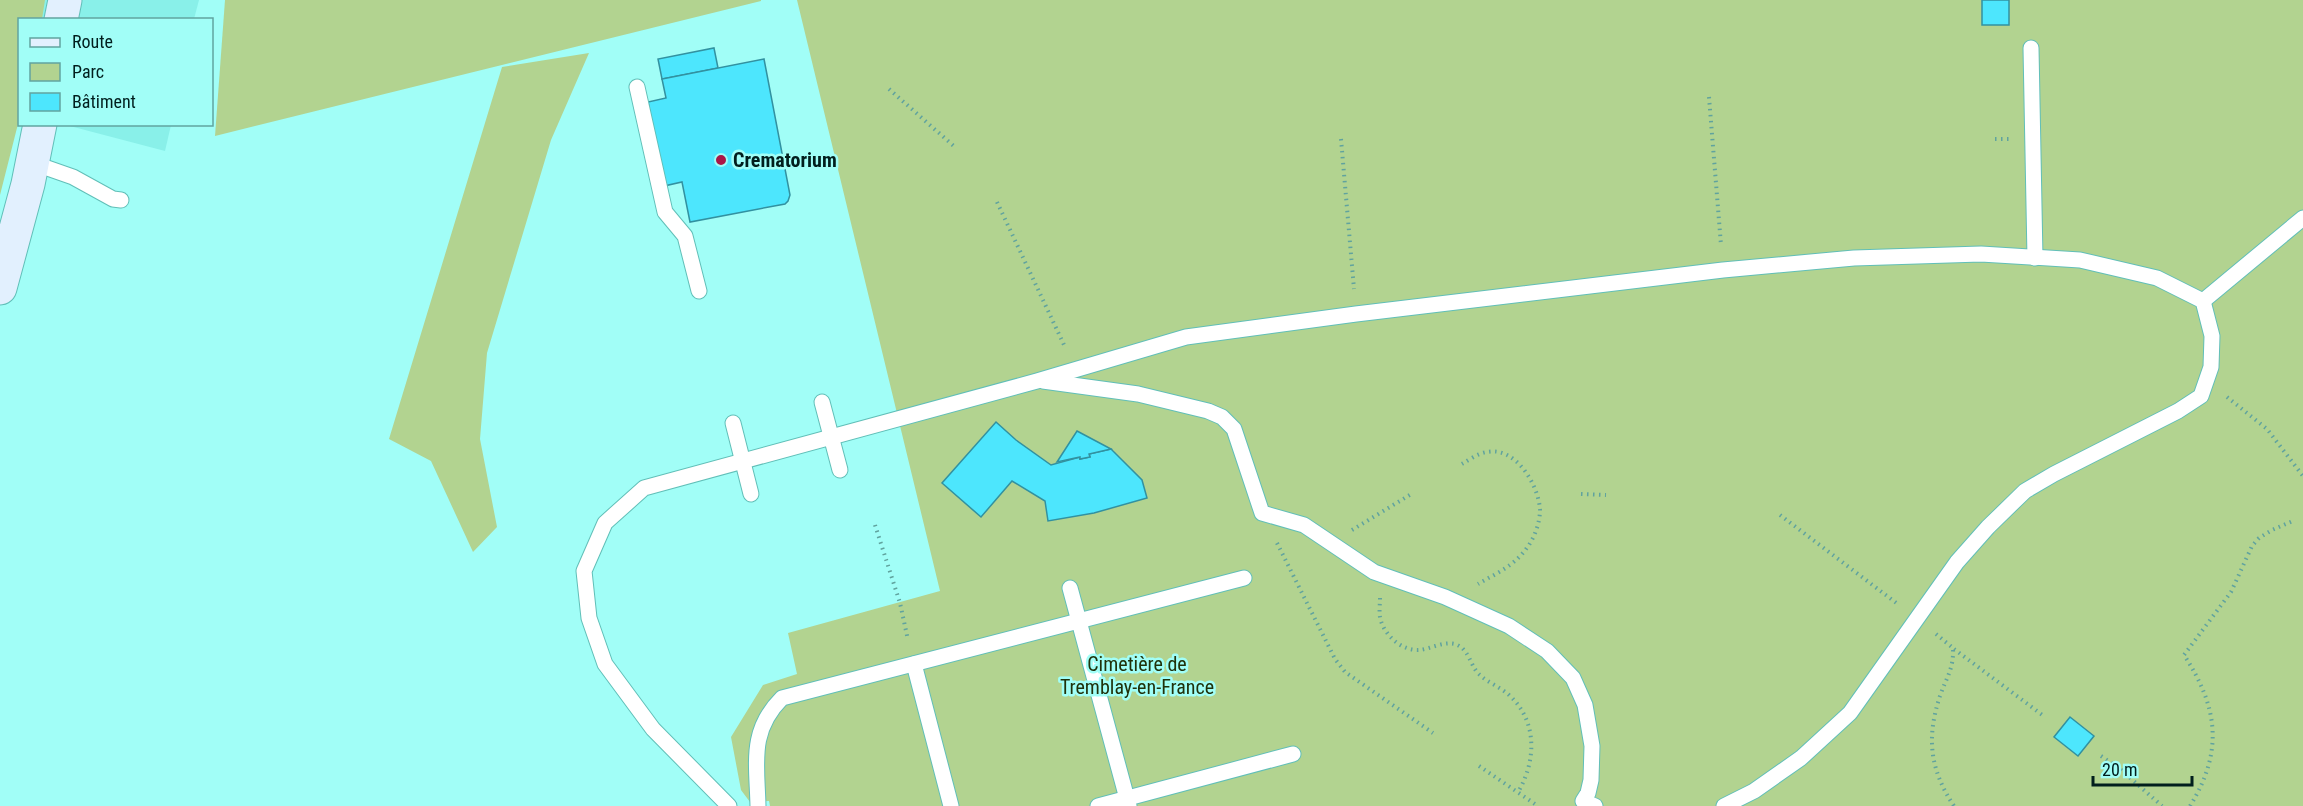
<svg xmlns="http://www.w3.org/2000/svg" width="2303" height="806" font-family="'Roboto Condensed',sans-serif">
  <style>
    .built { fill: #89f0e9 }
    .green { fill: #b2d390 }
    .building { fill: #4de6fd; stroke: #3291a0; stroke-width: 1.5 }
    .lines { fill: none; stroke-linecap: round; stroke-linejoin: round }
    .service-casing { stroke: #61bfb8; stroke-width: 17 }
    .secondary-casing { stroke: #61bfb8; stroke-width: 35 }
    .path { stroke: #60a39e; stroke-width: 4; stroke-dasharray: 1.5 4.5; stroke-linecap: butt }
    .service { stroke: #fff; stroke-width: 15 }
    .secondary { stroke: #e2f0fe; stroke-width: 33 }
    .poi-dot { fill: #aa1647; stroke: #a1fef7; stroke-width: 2 }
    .labels { text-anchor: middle; stroke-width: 5; stroke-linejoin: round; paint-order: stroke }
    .poi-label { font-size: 20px; font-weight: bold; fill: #011e1d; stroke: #a1fef7; text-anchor: start }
    .park-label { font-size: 20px; fill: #20310a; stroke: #a1fef7 }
  </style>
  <rect width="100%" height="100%" fill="#a1fef7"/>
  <!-- built -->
  <g class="built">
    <polygon points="0,0 199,0 194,19 20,20"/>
    <polygon points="66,125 171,125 165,151"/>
  </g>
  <!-- green -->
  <g class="green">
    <polygon points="0,0 45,0 42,19 20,20 19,120 0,195"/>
    <polygon points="225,0 761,0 761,1 215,136"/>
    <polygon points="797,0 2303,0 2303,806 770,806 769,801 750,802 741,790 731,737 763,685 797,674 788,633 940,591"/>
    <polygon points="589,53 551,140 487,353 480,439 497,527 473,552 431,461 389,439 502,67"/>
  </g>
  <!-- building -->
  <g class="building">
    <rect x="1982" y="0" width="27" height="25"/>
    <polygon points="714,48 718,68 662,79 658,59"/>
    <polygon points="764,59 790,195 788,201 785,204 690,222 682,182 664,186 648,102 666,98 662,79"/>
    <polygon points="996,422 1016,440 1051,465 1080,457 1080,459 1090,457 1089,454 1111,449 1142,480 1147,498 1094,513 1048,521 1045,501 1012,481 981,517 942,483"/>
    <polygon points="1077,431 1111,449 1089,454 1090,457 1080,459 1080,457 1057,462"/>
    <polygon points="2070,717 2094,736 2078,756 2054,737"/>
  </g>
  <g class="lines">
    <defs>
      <g id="service">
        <polyline points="2031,48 2035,258"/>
        <polyline points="637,87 665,212 685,236 699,291"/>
        <polyline points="33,163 73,177 113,199 121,200"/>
        <polyline points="2203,301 2303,218"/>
        <polyline points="1043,381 1138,394 1208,411 1222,417 1234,429 1262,513 1304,525 1374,572 1445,597 1509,626 1547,651 1573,678 1585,705 1592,746 1591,780 1588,793 1583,801 1595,806"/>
        <polyline points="822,402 840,470"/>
        <polyline points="733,423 751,494"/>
        <polyline points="1070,588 1129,806"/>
        <polyline points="914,664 951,806"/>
        <polyline points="729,806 653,729 605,664 589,618 584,571 605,523 644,488 1037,381 1186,337 1356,314 1723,270 1854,258 1981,254 2080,260 2157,278 2203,301 2212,336 2211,367 2201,396 2178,411 2054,474 2025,491 1988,527 1957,562 1850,713 1801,758 1754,791 1724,806"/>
        <path d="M 758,806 C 757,763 749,731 782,698 L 1244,578"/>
        <polyline points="1098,806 1293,754"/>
      </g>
      <g id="secondary">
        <polyline points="61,20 65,0"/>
        <polyline points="0,288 28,184 40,124"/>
      </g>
    </defs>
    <!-- service casing -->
    <use href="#service" class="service-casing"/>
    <!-- secondary casing -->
    <use href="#secondary" class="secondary-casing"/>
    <!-- path -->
    <g class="path">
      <polyline points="889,89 956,148"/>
      <polyline points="1709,97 1721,245"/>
      <polyline points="1341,139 1354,289"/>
      <polyline points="1995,139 2009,139"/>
      <polyline points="997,202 1065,347"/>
      <polyline points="2227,397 2267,429 2303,476"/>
      <path d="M 1462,464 C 1469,460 1478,453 1487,452 C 1516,446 1539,486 1540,510 C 1540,523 1534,539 1526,549 C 1514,566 1495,574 1478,584"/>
      <polyline points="1581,494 1606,495"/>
      <polyline points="1780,515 1899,605"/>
      <polyline points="875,525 900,603 908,640"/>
      <polyline points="1352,530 1413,493"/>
      <polyline points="1277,543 1335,659 1345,672 1433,733"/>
      <path d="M 1380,598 C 1380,604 1379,611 1380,617 C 1383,634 1401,651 1419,650 C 1430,649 1444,641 1455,644 C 1470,649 1470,667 1480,675 C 1488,683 1501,687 1510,696 C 1538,722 1536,762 1518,792"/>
      <path d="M 1936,634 L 1953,648 C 1954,669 1946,678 1940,696 C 1926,738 1930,770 1954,806"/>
      <polyline points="1954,649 2045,717"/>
      <polyline points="2101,756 2119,768 2162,806"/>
      <polyline points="1479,766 1538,806"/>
      <path d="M 2190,806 C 2224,751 2218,707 2184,655 L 2231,592 L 2252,546 L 2259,538 L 2272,530 L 2295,520"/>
    </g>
    <!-- service -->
    <use href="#service" class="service"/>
    <!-- secondary -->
    <use href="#secondary" class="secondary"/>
  </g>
  <!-- markers -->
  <circle class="poi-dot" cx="721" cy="160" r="6"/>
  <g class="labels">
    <!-- poi labels -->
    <g class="poi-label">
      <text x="733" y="167">Crematorium</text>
    </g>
    <!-- park labels -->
    <g class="park-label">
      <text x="1137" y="671">Cimetière de<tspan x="1137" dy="23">Tremblay-en-France</tspan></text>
    </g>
  </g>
  <!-- legend -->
  <rect x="18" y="18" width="195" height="108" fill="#a1fef7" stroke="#61a4a0" stroke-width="1.5"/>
  <rect x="30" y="38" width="30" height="9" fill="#e2f0fe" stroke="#61a4a0" stroke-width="1.5"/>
  <text x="72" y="48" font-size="18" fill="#011e1d">Route</text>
  <rect x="30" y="63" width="30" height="18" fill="#b2d390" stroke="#61a4a0" stroke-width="1.5"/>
  <text x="72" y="78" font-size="18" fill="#011e1d">Parc</text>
  <rect x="30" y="93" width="30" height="18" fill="#4de6fd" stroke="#61a4a0" stroke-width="1.5"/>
  <text x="72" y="108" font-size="18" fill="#011e1d">Bâtiment</text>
  <!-- scale -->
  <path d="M2093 776v9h99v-9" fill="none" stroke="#011e1d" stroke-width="3"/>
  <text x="2102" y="776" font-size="18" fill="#011e1d" stroke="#a1fef7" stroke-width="4.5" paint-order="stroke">20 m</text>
</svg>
